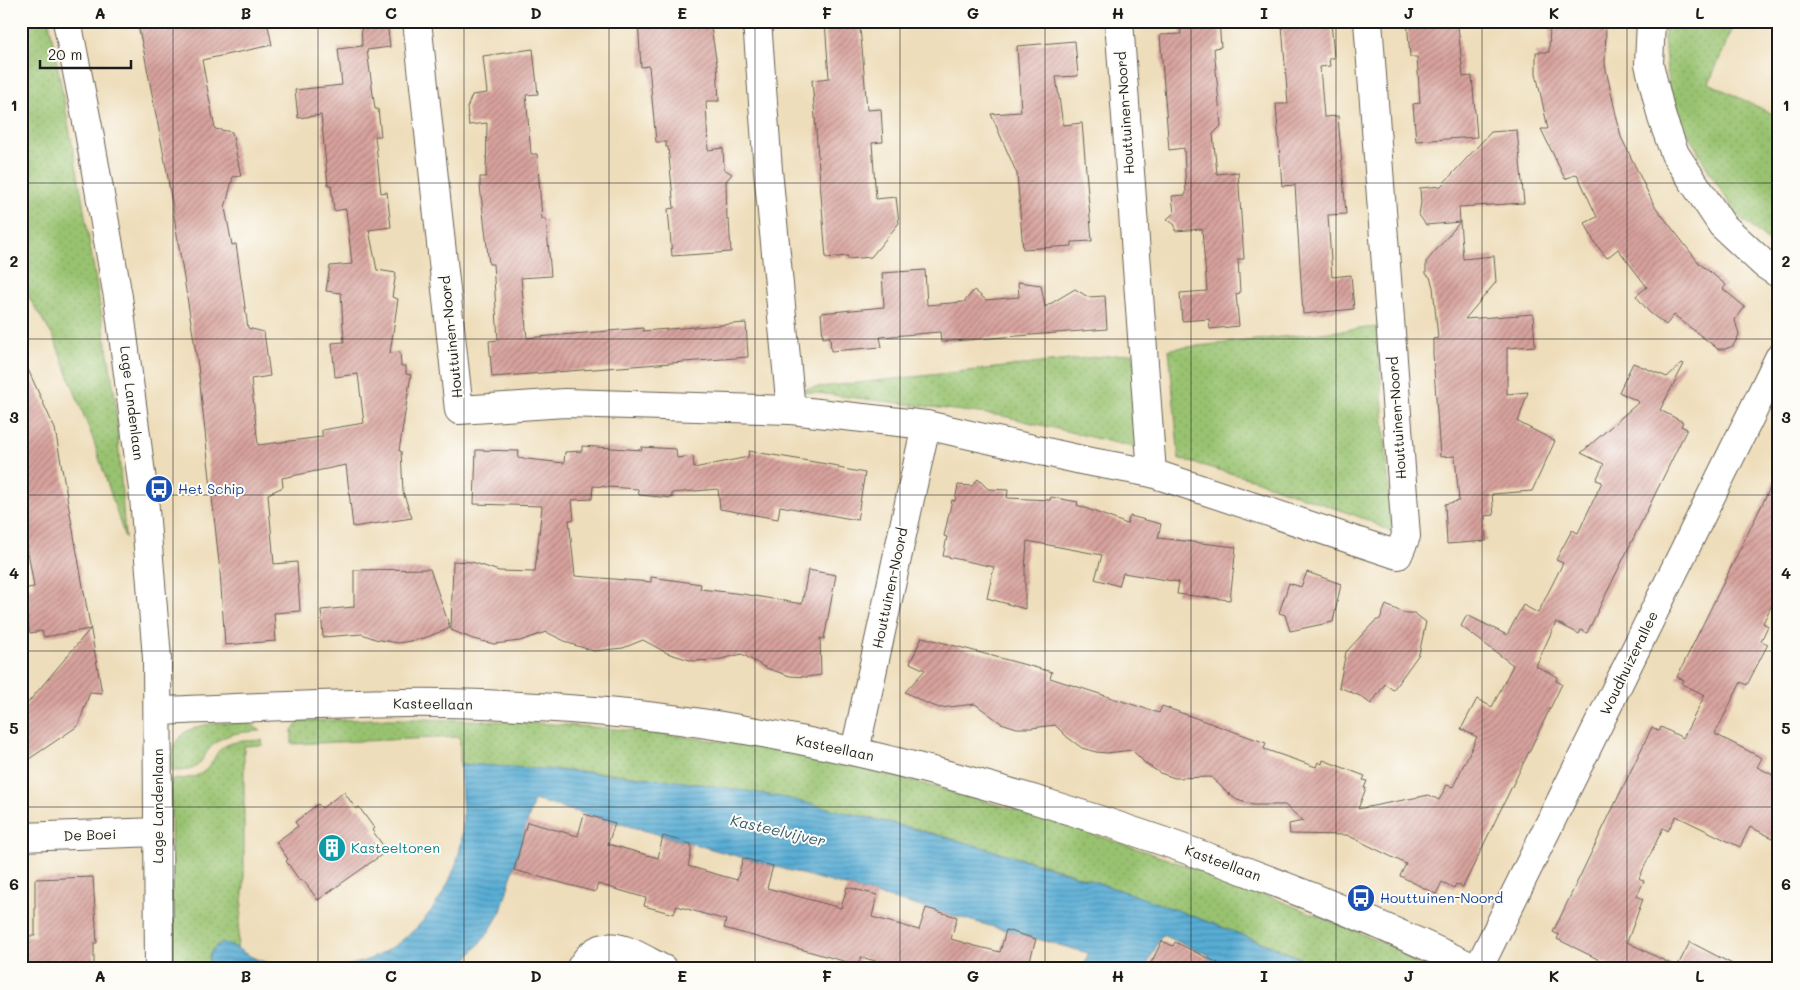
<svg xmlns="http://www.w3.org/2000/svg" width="1800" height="990" font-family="Mali,sans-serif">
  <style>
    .grass { fill: url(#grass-dots); stroke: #5a6f46 }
    .water { fill: url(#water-rules); stroke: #3a6478 }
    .building { fill: url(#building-hatch) }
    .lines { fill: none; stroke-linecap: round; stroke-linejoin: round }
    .minor-casing { stroke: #666053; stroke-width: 30 }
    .minor { stroke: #fff; stroke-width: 28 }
    .grid { fill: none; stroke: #1c1c1c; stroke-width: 1; stroke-opacity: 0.55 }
    .labels { text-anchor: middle; stroke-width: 4; stroke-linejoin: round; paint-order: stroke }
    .street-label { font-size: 14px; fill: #1c1c1c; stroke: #fdfcf7 }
    .transit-label { font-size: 14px; fill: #164399; stroke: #fdfcf7; text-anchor: start }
    .culture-label { font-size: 14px; fill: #0d838f; stroke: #fdfcf7; text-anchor: start }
    .water-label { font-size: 15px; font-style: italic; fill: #375d6f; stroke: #fdfcf7 }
    .neatline { fill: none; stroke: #1c1c1c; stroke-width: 2 }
    .grid-label { font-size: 16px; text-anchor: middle; font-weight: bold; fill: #1c1c1c }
  </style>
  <defs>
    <pattern id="grass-dots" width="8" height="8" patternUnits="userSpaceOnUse" patternTransform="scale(1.25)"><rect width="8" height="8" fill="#98c26f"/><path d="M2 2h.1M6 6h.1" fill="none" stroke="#82a660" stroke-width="1.8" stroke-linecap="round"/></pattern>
    <pattern id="water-rules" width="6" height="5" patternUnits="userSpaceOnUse" patternTransform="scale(1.25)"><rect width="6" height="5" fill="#59add5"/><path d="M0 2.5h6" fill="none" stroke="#498cac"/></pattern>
    <pattern id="building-hatch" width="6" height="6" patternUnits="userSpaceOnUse" patternTransform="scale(1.25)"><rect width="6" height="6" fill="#d8a29d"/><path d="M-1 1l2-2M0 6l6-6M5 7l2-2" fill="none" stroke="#ae837f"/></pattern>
  </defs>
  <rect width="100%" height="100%" fill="#fdfcf7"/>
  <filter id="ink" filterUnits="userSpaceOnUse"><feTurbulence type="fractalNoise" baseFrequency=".02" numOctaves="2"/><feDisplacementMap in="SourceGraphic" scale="10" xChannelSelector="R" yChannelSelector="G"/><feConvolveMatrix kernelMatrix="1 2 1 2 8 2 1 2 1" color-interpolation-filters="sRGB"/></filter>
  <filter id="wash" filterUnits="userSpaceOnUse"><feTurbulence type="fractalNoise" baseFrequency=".0096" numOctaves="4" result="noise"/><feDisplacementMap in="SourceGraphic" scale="20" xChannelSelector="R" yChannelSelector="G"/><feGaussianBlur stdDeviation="1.12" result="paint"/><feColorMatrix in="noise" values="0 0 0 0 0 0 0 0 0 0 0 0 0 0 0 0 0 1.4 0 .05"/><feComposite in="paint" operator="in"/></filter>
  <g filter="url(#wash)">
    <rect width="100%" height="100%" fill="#eeddba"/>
    <!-- grass -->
    <g class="grass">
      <polygon points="21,21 49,21 81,191 115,396 125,538 93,439 54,338 21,285"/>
      <polygon points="1666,21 1736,21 1709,83 1779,117 1779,250 1737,215 1710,173 1686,130 1669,92 1664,38"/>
      <polygon points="1377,327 1392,532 1365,519 1255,480 1179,459 1169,349"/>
      <polygon points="1133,353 1141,449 1003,416 792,390"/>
      <path d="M 376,719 C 512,718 647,728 781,751 C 849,763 917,782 984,801 C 1128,842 1269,893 1406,953 L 1405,957 L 1417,963 L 1414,969 L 1325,969 L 1280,949 L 1173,909 L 1052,867 L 917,829 L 764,794 L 620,774 L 460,764 L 460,737 L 292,744 L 292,730 L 300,721 Z"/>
      <path d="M 249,723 L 261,731 C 247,732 231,732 219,740 C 196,756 209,772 171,771 C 171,765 170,758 172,752 C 181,718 222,724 249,723 Z"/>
      <path d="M 262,740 L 263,745 L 244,746 L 244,884 L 237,949 C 217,936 208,948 208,969 L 172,969 L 171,779 C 187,779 203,778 212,762 C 216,755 219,748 227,745 C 237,740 250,741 262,740 Z"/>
    </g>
    <!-- water -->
    <g class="water">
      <path d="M 460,764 C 562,770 664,776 764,794 C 795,799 825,808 856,815 C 1016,852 1174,904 1325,969 L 1223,969 L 1207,960 L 1209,955 L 1162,935 L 1145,969 L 1084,969 L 1088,953 L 534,800 L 501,911 L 487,935 L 458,969 L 333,969 C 344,966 356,964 367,960 C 415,942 452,894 461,844 C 465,818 461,790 460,764 Z"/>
      <path d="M 222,943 C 232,943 241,952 250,956 C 264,963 277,966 292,969 L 208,969 C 208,956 210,949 222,943 Z"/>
    </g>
    <g id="blocks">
      <!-- building -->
      <g class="building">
        <polygon points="137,21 267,21 272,45 202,60 215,129 232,132 241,176 233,177 225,208 232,245 236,244 248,328 264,332 270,376 251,379 258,445 322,437 322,430 364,423 358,374 335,377 332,343 344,342 341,293 326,291 330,266 352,264 346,209 334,211 331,185 328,185 321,115 298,118 295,90 342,85 338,49 362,46 361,21 387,21 390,47 367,50 375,109 378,109 381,136 375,136 381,193 387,192 391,227 369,230 377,270 396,273 392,297 398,299 390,353 400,352 401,366 406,366 406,374 411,375 399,451 401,451 403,492 412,518 353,527 346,465 282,478 283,487 268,494 274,564 297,562 300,611 274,613 276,641 225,645 220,572 198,366 167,172 144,52"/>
        <polygon points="638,21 710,21 717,65 719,101 706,101 708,150 723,148 724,169 732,174 726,181 727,220 729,220 731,252 672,256 668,209 674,208 668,147 666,147 666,142 656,142 649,66 641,67"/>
        <polygon points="825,21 859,21 862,48 867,110 881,109 883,142 872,143 876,199 896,197 899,223 871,257 848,259 848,256 826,258 812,80 829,78"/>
        <polygon points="1180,21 1219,21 1221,47 1214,48 1221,126 1213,134 1217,174 1238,172 1244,259 1238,259 1240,293 1236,294 1239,326 1210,329 1209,319 1182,321 1180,293 1207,291 1202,229 1175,231 1175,225 1167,219 1174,213 1172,196 1186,195 1184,148 1169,150 1160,35 1181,34"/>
        <polygon points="1331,21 1334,58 1329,58 1330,66 1320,67 1324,117 1338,116 1346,214 1328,215 1332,277 1351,275 1354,309 1303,314 1295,185 1282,186 1276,104 1288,104 1282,25"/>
        <polygon points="1407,21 1455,21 1456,26 1458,26 1463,77 1472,76 1477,137 1416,141 1413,104 1420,103 1417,57 1410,57"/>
        <polygon points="1550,21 1606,21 1605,65 1621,137 1654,205 1699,263 1726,285 1723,289 1745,307 1735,320 1739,335 1733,346 1725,349 1718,349 1674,315 1666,325 1649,312 1636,296 1647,287 1618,249 1607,258 1594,242 1585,223 1597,217 1577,174 1565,179 1541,129 1548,129 1536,73 1536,52 1549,52"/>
        <polygon points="1075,41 1078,76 1056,77 1063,125 1082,123 1092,241 1072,242 1072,246 1023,249 1017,174 991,114 1021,112 1017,46"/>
        <polygon points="533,49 538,94 526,95 531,154 537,154 542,219 546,219 551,276 521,278 527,338 643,328 643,331 746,323 748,357 492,377 489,341 498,340 493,264 489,264 480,186 480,177 486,177 487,123 469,125 467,108 472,95 487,93 483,56"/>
        <polygon points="1517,130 1524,203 1459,207 1460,222 1426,225 1419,215 1421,203 1420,188 1441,186 1491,132"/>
        <polygon points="1460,222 1463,259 1494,256 1496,282 1465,319 1533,314 1535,346 1507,348 1507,394 1528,392 1518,422 1555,441 1532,491 1492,494 1494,515 1485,516 1486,541 1447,544 1445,504 1459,501 1455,456 1440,457 1433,354 1433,339 1438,338 1433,287 1430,277 1426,274 1426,262"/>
        <polygon points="925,270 927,305 964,302 974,290 986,300 1019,297 1018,282 1041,285 1045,307 1075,289 1088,297 1105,296 1107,329 941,342 940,332 880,337 882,347 831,351 830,337 823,338 821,313 884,307 882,273"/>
        <polygon points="21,354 55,429 102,693 90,692 78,726 26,761 21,744 21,711 90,629 44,637 42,631 30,633 22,589 34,587 21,510"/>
        <polygon points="1633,363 1667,377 1682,363 1684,364 1660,410 1683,422 1681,426 1687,429 1587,633 1581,630 1579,634 1556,622 1536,666 1558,677 1556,681 1562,684 1463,887 1456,884 1454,888 1442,882 1436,894 1400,876 1406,864 1347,835 1290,834 1289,824 1303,821 1285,805 1253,805 1237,800 1229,794 1211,777 1175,778 1160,773 1146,764 1132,750 1107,753 1096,752 1082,748 1067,737 1055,725 1032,728 1017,728 1001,723 975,704 940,708 928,704 905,692 925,670 910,663 922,637 1052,672 1050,678 1159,713 1162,706 1266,743 1264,749 1316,767 1318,762 1322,764 1323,760 1365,776 1363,780 1367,781 1364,788 1366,788 1358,809 1429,795 1439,800 1447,785 1453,787 1477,737 1461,729 1477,699 1492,707 1513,665 1461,626 1467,615 1507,635 1523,605 1538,613 1563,563 1556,560 1572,530 1578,533 1602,482 1596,480 1604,464 1581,453 1639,402 1619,392"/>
        <polygon points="582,446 642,450 641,447 676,449 677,458 693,456 694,468 748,457 749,451 838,466 838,468 865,473 857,520 780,506 778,519 720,509 718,489 672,493 672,498 639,495 638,489 593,486 592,499 572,500 574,520 569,520 575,576 651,582 651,577 701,584 700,589 743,594 802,604 808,570 836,575 824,639 820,638 821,675 807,677 790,676 766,668 742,654 717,660 693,661 667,653 643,640 623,648 594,651 571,644 546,632 520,641 494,644 473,639 451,630 453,561 472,562 499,571 535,572 542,506 474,504 476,450 519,451 518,458 564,463 565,452 582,451"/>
        <polygon points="1779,470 1779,590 1763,623 1768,626 1761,641 1768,644 1747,685 1741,682 1715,734 1762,758 1757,767 1779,778 1779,841 1750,827 1740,847 1676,816 1668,831 1663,828 1639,878 1644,881 1637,896 1643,899 1627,942 1677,967 1690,942 1742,969 1618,969 1557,939 1559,935 1553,932 1652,727 1659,731 1661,727 1683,738 1705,695 1682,684 1684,680 1677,677"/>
        <polygon points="978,479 988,489 1008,490 1007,498 1050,500 1051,497 1078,502 1077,505 1127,524 1130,516 1161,524 1158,538 1236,547 1230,600 1177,594 1179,582 1123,573 1119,586 1095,579 1102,555 1027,541 1025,570 1025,609 987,598 994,567 943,556 947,537 944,536 952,500 955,501 958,485 972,486"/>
        <polygon points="430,569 450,628 422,639 398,643 375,639 362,634 323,637 321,610 354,607 354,570"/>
        <polygon points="1307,572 1341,584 1333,622 1290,631 1285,615 1279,613 1289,583 1301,587"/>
        <polygon points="1386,605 1404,613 1414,613 1426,622 1419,654 1393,690 1385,684 1371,704 1360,696 1339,687 1346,652 1375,621 1380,619"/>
        <polygon points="344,792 356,809 359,807 374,828 372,830 387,851 318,900 303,880 300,881 286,861 288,859 276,842 298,826 295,822 318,804 322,808"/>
        <polygon points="584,814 615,823 608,844 658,858 663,836 691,844 691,854 688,866 712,873 737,880 743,858 773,866 767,888 841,908 847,887 877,895 872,917 919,930 926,908 957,917 951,939 975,946 1000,952 1006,930 1036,939 1030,960 1032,961 1031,969 903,969 861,957 858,965 724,928 726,920 701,913 677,906 674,914 644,906 646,898 598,884 595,892 514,870 527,822 578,836"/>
        <polygon points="93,877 97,943 94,943 94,969 23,969 22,936 35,936 35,879"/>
        <polygon points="1162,941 1173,946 1175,942 1230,969 1148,969"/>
      </g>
    </g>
  </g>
  <g filter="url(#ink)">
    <use href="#blocks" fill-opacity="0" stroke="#666053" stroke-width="1"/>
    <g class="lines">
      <defs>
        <g id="minor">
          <polyline points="67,21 89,132 118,297 144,497 157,658 159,969"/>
          <polyline points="417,21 459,410 565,403 791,410 926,425 1086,461 1152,473 1398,555 1406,536 1368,21"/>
          <polyline points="757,21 768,170 791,410"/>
          <polyline points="1119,21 1152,473"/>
          <polyline points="1651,21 1649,64 1662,118 1675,154 1722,225 1764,264 1779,274"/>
          <path d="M 158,711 C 240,708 322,704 404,703 C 467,702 532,706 595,711 C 750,723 901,759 1049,804 C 1195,849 1338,903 1476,969"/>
          <polyline points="855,751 926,425"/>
          <polyline points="21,837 158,832"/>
          <path d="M 580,969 C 602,929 633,954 663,969"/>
          <polyline points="1478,969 1779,358"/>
        </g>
      </defs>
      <!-- minor casing -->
      <use href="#minor" class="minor-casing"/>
      <!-- minor -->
      <use href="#minor" class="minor"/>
    </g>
  </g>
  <!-- grid -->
  <path class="grid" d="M 173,21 L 173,969M 318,21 L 318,969M 464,21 L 464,969M 609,21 L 609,969M 755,21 L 755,969M 900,21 L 900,969M 1045,21 L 1045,969M 1191,21 L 1191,969M 1336,21 L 1336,969M 1482,21 L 1482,969M 1627,21 L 1627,969M 21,183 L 1779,183M 21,339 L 1779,339M 21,495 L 1779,495M 21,651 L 1779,651M 21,807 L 1779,807"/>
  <!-- icons -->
  <defs>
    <symbol id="bus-disc" viewBox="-11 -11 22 22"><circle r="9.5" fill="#1a4fb4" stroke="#fdfcf7"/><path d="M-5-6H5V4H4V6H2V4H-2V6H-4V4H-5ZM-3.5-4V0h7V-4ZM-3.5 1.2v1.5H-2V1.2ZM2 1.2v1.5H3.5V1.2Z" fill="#fff"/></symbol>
    <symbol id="building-disc" viewBox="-11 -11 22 22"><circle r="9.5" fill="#0f9aa8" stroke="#fdfcf7"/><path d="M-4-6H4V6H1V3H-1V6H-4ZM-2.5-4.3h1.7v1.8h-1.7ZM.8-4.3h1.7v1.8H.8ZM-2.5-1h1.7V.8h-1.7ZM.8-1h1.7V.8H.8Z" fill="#fff"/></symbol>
  </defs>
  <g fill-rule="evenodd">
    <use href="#bus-disc" x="143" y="473" width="32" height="32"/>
    <use href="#building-disc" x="316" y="832" width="32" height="32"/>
    <use href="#bus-disc" x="1345" y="882" width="32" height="32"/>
  </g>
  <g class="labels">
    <!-- street labels -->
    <g class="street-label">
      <text transform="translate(1125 113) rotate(-94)" y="5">Houttuinen-Noord</text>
      <text transform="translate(451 337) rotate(-96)" y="5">Houttuinen-Noord</text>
      <text transform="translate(132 403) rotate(83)" y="5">Lage Landenlaan</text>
      <text transform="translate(1397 418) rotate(-94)" y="5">Houttuinen-Noord</text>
      <text transform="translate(890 588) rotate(-78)" y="5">Houttuinen-Noord</text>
      <text transform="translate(1629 663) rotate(-64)" y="5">Woudhuizerallee</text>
      <text transform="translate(433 704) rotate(1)" y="5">Kasteellaan</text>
      <text transform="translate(835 748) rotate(12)" y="5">Kasteellaan</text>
      <text transform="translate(158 806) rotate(-90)" y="5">Lage Landenlaan</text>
      <text transform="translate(90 835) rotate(-2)" y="5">De Boei</text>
      <text transform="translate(1223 863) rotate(20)" y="5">Kasteellaan</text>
    </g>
    <!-- transit labels -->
    <g class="transit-label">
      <text x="178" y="494">Het Schip</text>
      <text x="1380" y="903">Houttuinen-Noord</text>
    </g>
    <!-- culture labels -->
    <g class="culture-label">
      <text x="351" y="853">Kasteeltoren</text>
    </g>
    <!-- water labels -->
    <g class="water-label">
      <text transform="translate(778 831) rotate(13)" y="5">Kasteelvijver</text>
    </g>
  </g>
  <!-- margin -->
  <rect width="1800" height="990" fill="none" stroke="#fdfcf7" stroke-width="55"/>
  <!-- scale -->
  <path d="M40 60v8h91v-8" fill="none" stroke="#1c1c1c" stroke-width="2.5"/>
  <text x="48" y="60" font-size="15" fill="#1c1c1c" stroke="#fdfcf7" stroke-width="4" paint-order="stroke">20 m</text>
  <rect x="28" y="28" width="1744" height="934" class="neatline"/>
  <g class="grid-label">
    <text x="100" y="19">A</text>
    <text x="246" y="19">B</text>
    <text x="391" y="19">C</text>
    <text x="536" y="19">D</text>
    <text x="682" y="19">E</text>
    <text x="827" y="19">F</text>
    <text x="973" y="19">G</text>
    <text x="1118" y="19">H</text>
    <text x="1264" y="19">I</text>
    <text x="1409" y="19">J</text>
    <text x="1554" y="19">K</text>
    <text x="1700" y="19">L</text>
    <text x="14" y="111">1</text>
    <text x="1786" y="111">1</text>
    <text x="14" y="267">2</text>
    <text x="1786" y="267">2</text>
    <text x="14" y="423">3</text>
    <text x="1786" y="423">3</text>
    <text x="14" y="579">4</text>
    <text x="1786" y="579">4</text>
    <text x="14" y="734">5</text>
    <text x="1786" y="734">5</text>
    <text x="14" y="890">6</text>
    <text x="1786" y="890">6</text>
    <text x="100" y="982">A</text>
    <text x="246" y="982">B</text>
    <text x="391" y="982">C</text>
    <text x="536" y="982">D</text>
    <text x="682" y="982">E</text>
    <text x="827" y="982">F</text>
    <text x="973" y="982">G</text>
    <text x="1118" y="982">H</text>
    <text x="1264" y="982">I</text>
    <text x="1409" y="982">J</text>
    <text x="1554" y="982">K</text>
    <text x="1700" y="982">L</text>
  </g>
</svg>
